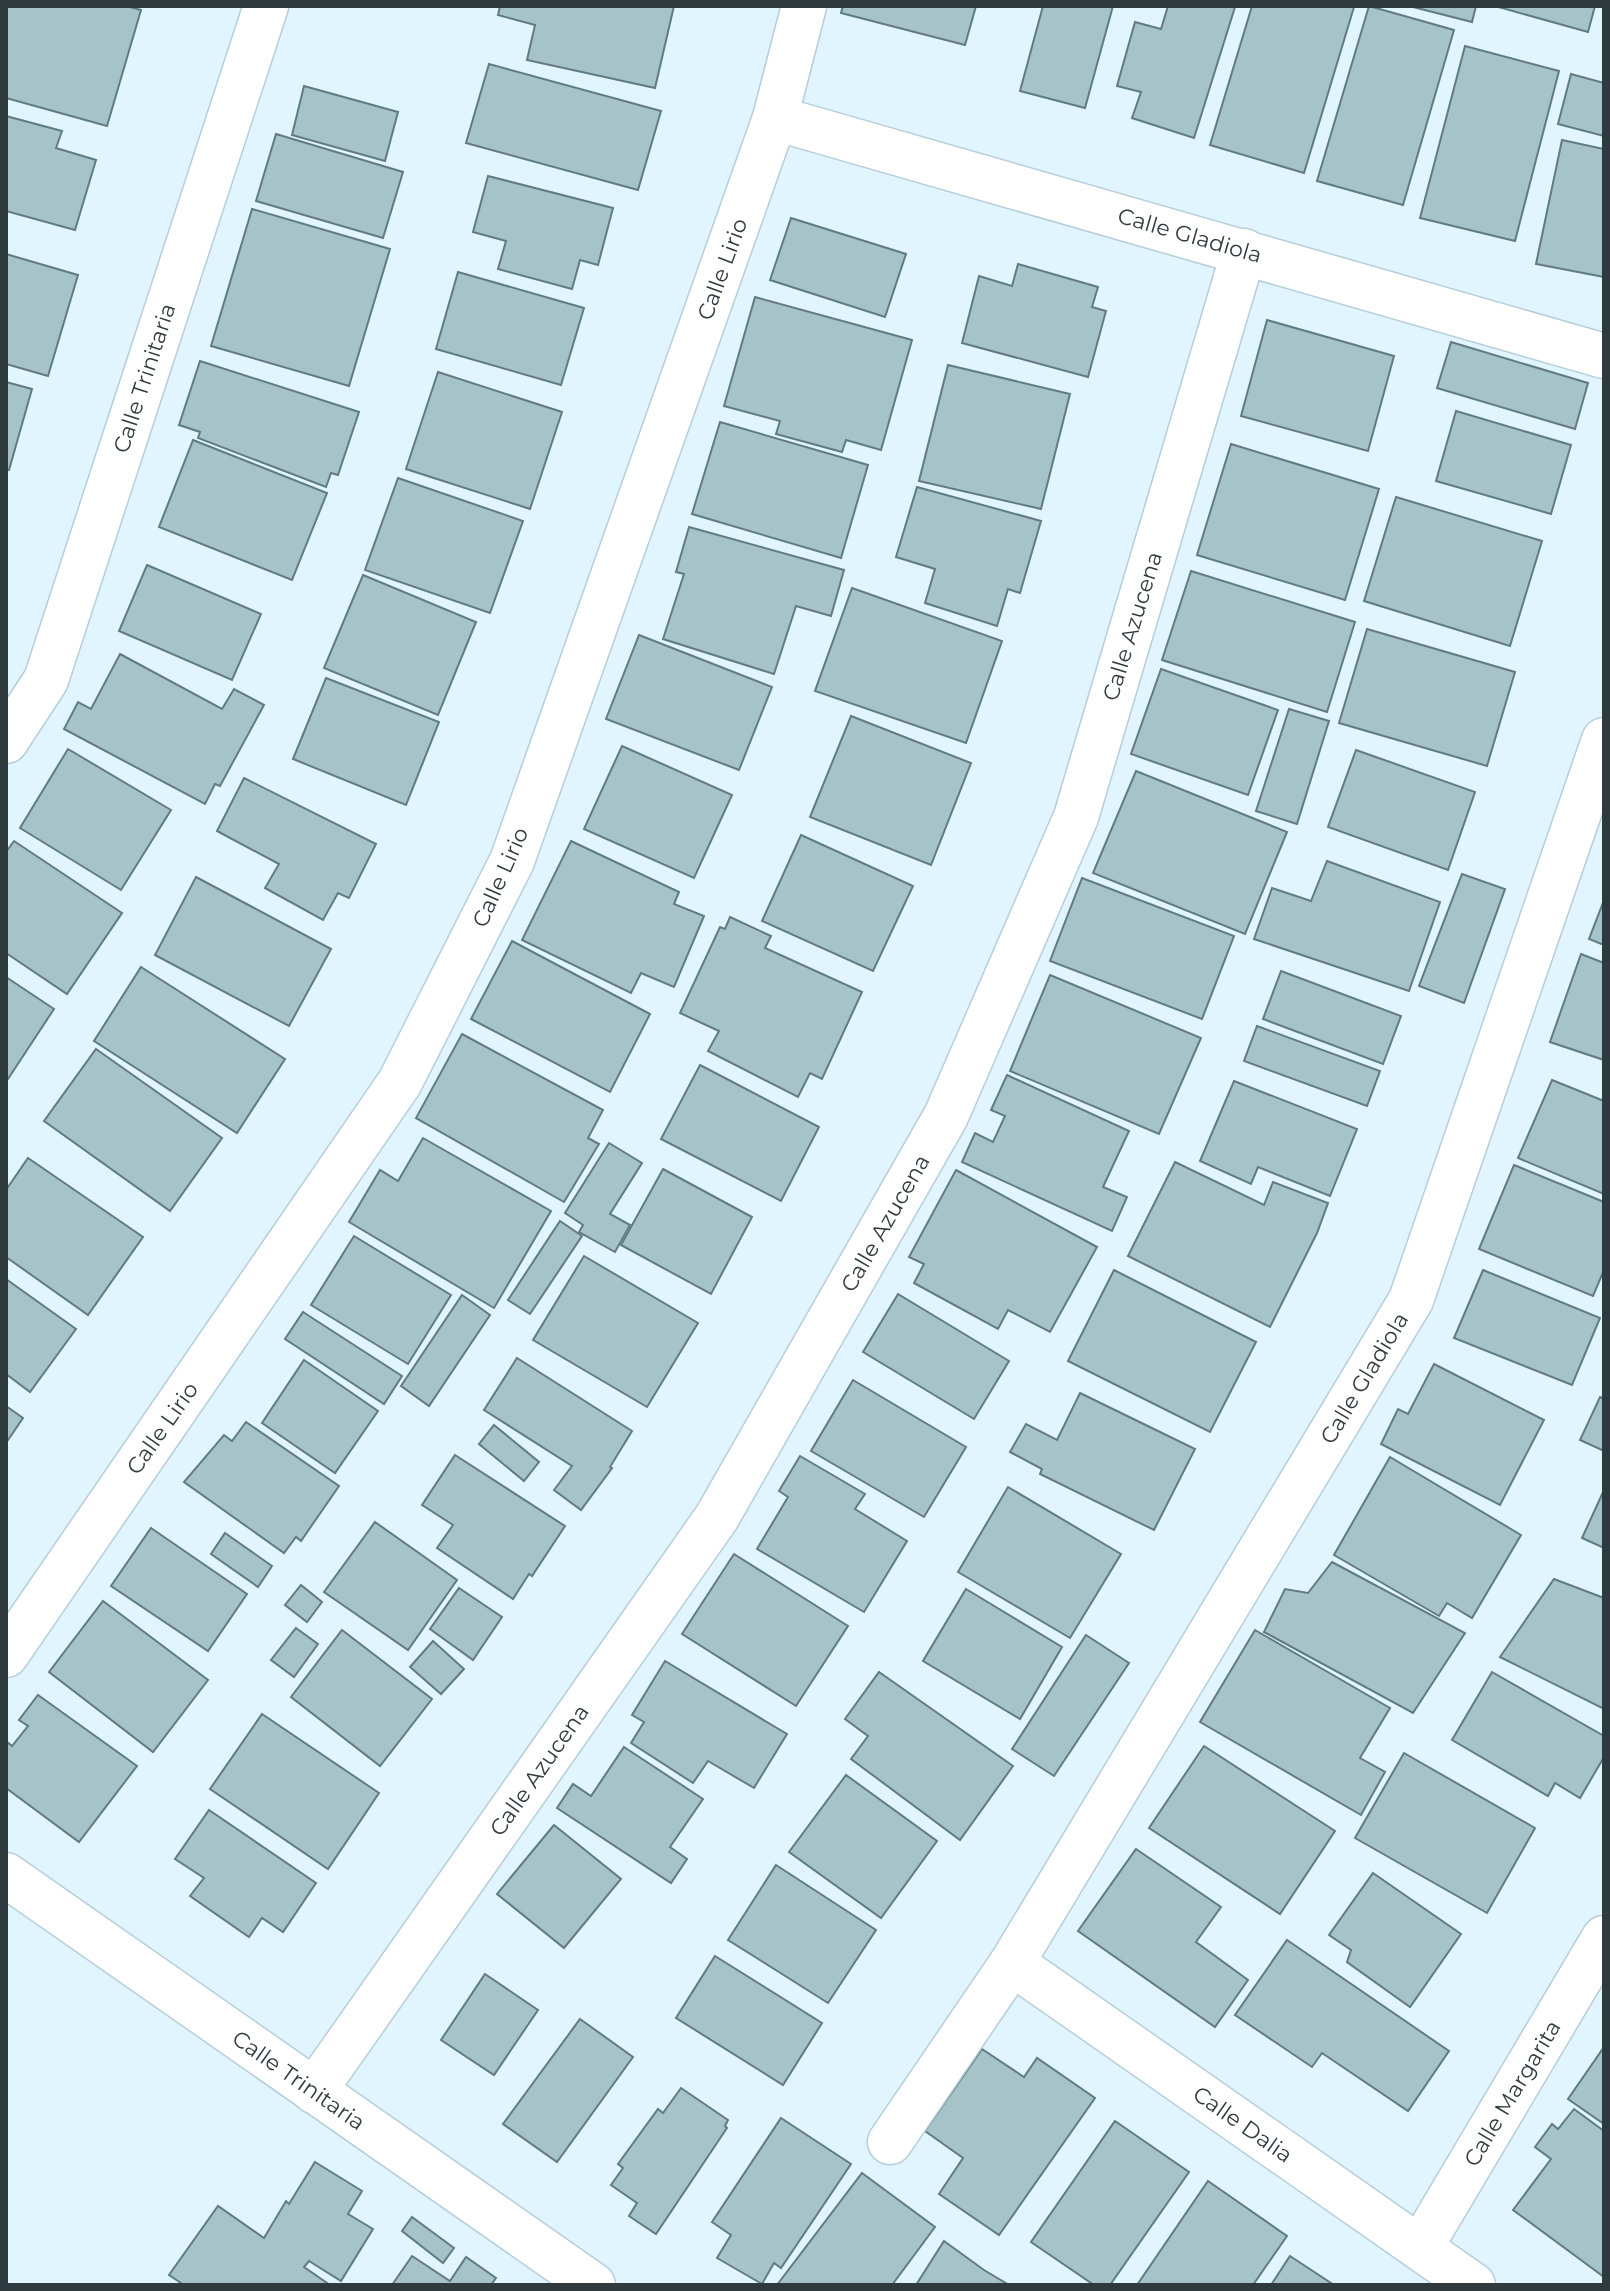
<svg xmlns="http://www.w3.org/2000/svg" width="1610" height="2291" font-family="Montserrat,sans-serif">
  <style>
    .building { fill: #a6c3c8; stroke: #617c80; stroke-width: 2 }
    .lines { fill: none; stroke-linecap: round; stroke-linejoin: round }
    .street-casing { stroke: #b5ceda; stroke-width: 47 }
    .street { stroke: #fff; stroke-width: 44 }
    .labels { text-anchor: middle; stroke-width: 6; stroke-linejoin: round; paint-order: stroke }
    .street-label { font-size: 22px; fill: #2f3a3e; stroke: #fff }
  </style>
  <rect width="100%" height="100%" fill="#e0f5ff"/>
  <!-- building -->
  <g class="building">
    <polygon points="6,6 126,6 141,10 107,126 6,98"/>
    <polygon points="500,6 674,6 655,88 527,60 535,25 498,15"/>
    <polygon points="843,6 976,6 965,45 841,13"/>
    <polygon points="1043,6 1113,6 1085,108 1020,91"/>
    <polygon points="1168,6 1235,7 1194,138 1132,118 1141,92 1117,86 1135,22 1161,29"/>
    <polygon points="1252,6 1354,7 1304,173 1210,145"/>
    <polygon points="1369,6 1454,30 1403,205 1317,181"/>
    <polygon points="1409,6 1476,6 1472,22"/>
    <polygon points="1495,6 1595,6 1588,32"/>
    <polygon points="1465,46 1559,71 1515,241 1420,218"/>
    <polygon points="489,64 661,111 638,190 466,143"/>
    <polygon points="1571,74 1604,83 1604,136 1558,124"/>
    <polygon points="304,86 398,112 385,161 292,135"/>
    <polygon points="6,116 62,131 56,148 96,160 75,230 6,211"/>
    <polygon points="276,134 403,172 383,238 256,201"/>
    <polygon points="1562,140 1604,149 1604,277 1536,264"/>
    <polygon points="488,176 613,208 598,265 580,260 572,289 498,269 506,241 473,232"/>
    <polygon points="252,209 390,249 349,386 211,346"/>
    <polygon points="791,218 906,254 885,317 770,280"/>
    <polygon points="6,254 78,275 48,376 6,364"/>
    <polygon points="1018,264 1098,287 1092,307 1106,311 1088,377 962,343 979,276 1012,286"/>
    <polygon points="458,272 584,308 561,385 436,349"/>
    <polygon points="755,297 912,340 881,450 846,440 842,452 776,434 780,421 724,406"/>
    <polygon points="1267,320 1394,356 1368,451 1241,416"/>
    <polygon points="1451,342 1588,383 1575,429 1437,388"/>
    <polygon points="200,361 359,412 338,475 331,473 326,487 198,438 200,432 179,425"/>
    <polygon points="948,365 1070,394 1041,509 919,481"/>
    <polygon points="438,372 562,412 530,509 406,469"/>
    <polygon points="6,382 32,389 9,470 6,469"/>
    <polygon points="1456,411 1571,445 1551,514 1436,481"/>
    <polygon points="720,422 868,465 841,558 692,514"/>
    <polygon points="193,440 327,493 292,580 159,527"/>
    <polygon points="1231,444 1379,489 1345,600 1197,555"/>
    <polygon points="398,478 523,521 490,613 365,570"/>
    <polygon points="917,487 1041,521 1020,593 1008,589 997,626 925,603 935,569 896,557"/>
    <polygon points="1396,497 1542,541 1510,646 1364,601"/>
    <polygon points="689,527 844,570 831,616 796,606 774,674 663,639 684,574 676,572"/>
    <polygon points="147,565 261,614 232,680 119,631"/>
    <polygon points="1191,571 1355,622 1327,712 1162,660"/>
    <polygon points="363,575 476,622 438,715 324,668"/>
    <polygon points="852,588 1002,641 966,743 815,691"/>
    <polygon points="1367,629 1515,672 1487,766 1339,723"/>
    <polygon points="639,635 772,687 739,770 606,719"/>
    <polygon points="120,654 222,709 234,689 264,705 220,786 215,784 205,804 64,729 78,702 91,709"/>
    <polygon points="1161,669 1278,710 1248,795 1131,754"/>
    <polygon points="326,678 439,722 406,805 293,759"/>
    <polygon points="1289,709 1329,721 1297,824 1256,811"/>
    <polygon points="851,716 971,763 931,865 810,817"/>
    <polygon points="622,746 732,795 694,878 584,829"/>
    <polygon points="68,749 171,810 121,890 20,828"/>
    <polygon points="1356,750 1475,792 1448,870 1328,827"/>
    <polygon points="1136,771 1287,832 1245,934 1093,873"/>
    <polygon points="244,778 376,844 349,898 338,893 323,920 265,888 279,864 217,831"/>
    <polygon points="801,835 913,886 873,971 762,921"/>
    <polygon points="14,841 122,913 67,994 6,953 6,852"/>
    <polygon points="571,841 679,892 674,904 704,916 674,987 641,973 631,993 522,940"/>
    <polygon points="1327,861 1440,902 1409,991 1254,939 1272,888 1311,901"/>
    <polygon points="1462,874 1505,889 1464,1003 1419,986"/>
    <polygon points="196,877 331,949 289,1026 155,955"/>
    <polygon points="1082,878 1234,936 1202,1019 1050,961"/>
    <polygon points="1604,900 1604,945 1589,939"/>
    <polygon points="730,917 771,936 765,948 862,992 822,1079 810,1073 798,1097 708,1051 719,1031 680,1013 720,927 725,929"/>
    <polygon points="512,941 650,1014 610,1092 471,1019"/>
    <polygon points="1581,954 1604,963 1604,1060 1550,1042"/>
    <polygon points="141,967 285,1059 237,1133 94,1041"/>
    <polygon points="1281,971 1401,1016 1383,1064 1263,1019"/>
    <polygon points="1050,975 1201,1038 1159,1134 1010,1071"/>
    <polygon points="6,977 54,1009 6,1082"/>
    <polygon points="1257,1026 1380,1071 1367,1106 1244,1061"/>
    <polygon points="462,1034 603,1110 588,1138 599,1144 564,1202 416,1118"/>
    <polygon points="96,1049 222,1138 170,1211 44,1121"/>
    <polygon points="700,1065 819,1127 781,1201 661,1139"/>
    <polygon points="1007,1075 1129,1131 1103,1187 1127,1197 1112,1231 962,1162 975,1133 993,1142 1005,1116 991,1110"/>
    <polygon points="1552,1080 1604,1101 1604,1194 1518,1158"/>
    <polygon points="1234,1081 1357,1129 1330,1196 1258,1167 1251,1184 1200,1161"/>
    <polygon points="423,1138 551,1211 494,1308 349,1222 380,1170 398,1181"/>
    <polygon points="609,1143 642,1163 610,1214 630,1225 615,1252 579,1232 583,1225 565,1213"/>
    <polygon points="28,1158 143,1237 88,1315 6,1257 6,1190"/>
    <polygon points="1175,1162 1264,1205 1273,1182 1328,1203 1317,1233 1270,1327 1128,1256"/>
    <polygon points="1514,1165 1604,1202 1604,1270 1593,1296 1479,1249"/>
    <polygon points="663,1169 752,1217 711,1294 621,1245"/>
    <polygon points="956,1170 1097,1247 1050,1332 1008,1310 998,1329 914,1283 924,1264 909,1257"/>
    <polygon points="560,1221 582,1236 530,1314 508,1300"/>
    <polygon points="354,1236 451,1295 408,1364 311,1305"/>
    <polygon points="584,1256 698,1323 647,1407 533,1340"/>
    <polygon points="1114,1270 1256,1342 1210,1432 1068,1361"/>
    <polygon points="1483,1270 1600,1318 1572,1385 1454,1338"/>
    <polygon points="6,1279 76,1329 30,1392 6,1374"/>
    <polygon points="898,1294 1009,1361 974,1419 863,1352"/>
    <polygon points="462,1295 490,1315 429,1406 401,1386"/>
    <polygon points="303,1312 402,1376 384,1404 285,1339"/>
    <polygon points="517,1358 632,1431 610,1467 612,1468 581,1510 554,1490 572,1466 484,1410"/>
    <polygon points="304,1360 378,1411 335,1473 262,1423"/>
    <polygon points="1434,1364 1544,1420 1500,1505 1381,1444 1398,1409 1408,1414"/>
    <polygon points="853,1380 966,1447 924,1517 811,1451"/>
    <polygon points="1080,1393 1195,1449 1154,1530 1040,1474 1042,1469 1010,1452 1026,1424 1057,1440"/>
    <polygon points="1600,1397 1604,1399 1604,1451 1580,1440"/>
    <polygon points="6,1406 23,1418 6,1443"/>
    <polygon points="246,1422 339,1486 301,1541 296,1537 284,1553 184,1482 224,1435 232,1441"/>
    <polygon points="494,1425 539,1462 524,1481 479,1444"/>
    <polygon points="455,1455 565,1526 532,1576 529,1574 513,1599 437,1548 453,1525 422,1505"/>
    <polygon points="800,1456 865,1494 855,1509 907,1541 864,1612 757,1549 788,1497 779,1491"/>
    <polygon points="1390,1457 1521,1535 1472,1618 1447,1603 1439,1616 1334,1555"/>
    <polygon points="1008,1487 1121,1554 1070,1638 958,1572"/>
    <polygon points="1604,1490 1604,1548 1582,1538"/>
    <polygon points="375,1522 457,1580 408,1650 324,1592"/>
    <polygon points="151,1528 247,1594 208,1651 111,1586"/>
    <polygon points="225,1533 272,1566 258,1587 211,1554"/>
    <polygon points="734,1554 848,1626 796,1706 682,1634"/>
    <polygon points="1332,1562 1465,1633 1413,1713 1264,1632 1285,1589 1308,1593"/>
    <polygon points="1554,1579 1604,1598 1604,1709 1500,1657"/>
    <polygon points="301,1585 322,1602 307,1622 285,1605"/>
    <polygon points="459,1588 502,1617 473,1660 430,1629"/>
    <polygon points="966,1589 1062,1647 1020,1719 923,1661"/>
    <polygon points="103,1601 208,1680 153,1752 49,1672"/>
    <polygon points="296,1628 318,1644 294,1677 271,1660"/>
    <polygon points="342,1630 432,1699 380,1766 291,1697"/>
    <polygon points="1255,1630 1390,1708 1360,1758 1385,1772 1361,1815 1200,1722"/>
    <polygon points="1086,1635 1129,1663 1054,1776 1012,1749"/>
    <polygon points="433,1641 464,1669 441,1694 410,1667"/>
    <polygon points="665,1661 787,1734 754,1788 708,1761 693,1783 631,1743 644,1722 632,1715"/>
    <polygon points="879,1672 1013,1766 960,1840 851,1759 868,1736 845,1719"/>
    <polygon points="1492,1672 1604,1736 1604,1757 1580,1798 1555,1783 1548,1796 1452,1740"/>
    <polygon points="38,1695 137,1766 79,1842 6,1788 6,1741 12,1746 28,1726 19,1720"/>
    <polygon points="262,1714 379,1793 328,1869 210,1789"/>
    <polygon points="1204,1746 1335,1831 1280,1914 1149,1828"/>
    <polygon points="624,1747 703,1799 670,1847 687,1859 671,1883 557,1808 573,1784 591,1796"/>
    <polygon points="1404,1753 1535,1828 1487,1913 1355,1838"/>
    <polygon points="846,1775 937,1841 881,1918 789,1852"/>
    <polygon points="209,1810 316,1883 283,1932 262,1918 249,1937 190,1896 204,1878 175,1859"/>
    <polygon points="554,1825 621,1879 564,1948 497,1894"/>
    <polygon points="1136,1849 1221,1907 1196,1942 1248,1980 1215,2027 1078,1931"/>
    <polygon points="776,1865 876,1930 828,2003 728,1940"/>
    <polygon points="1373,1873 1461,1934 1410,2007 1347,1962 1351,1950 1329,1935"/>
    <polygon points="1287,1940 1449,2051 1408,2111 1322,2053 1312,2067 1235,2015"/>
    <polygon points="715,1956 822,2023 783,2085 676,2018"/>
    <polygon points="485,1974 538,2010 494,2075 441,2040"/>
    <polygon points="580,2019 633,2057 557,2162 503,2124"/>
    <polygon points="1604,2047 1604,2124 1568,2099"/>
    <polygon points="982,2049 1024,2077 1037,2058 1095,2098 999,2235 939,2194 963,2158 925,2131"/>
    <polygon points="681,2088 728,2120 725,2126 727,2128 656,2234 629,2216 637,2203 611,2185 623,2168 618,2164 658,2109 663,2113"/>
    <polygon points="1574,2109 1604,2131 1604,2277 1513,2210 1551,2159 1535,2147 1552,2124 1558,2129"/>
    <polygon points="781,2118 851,2164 781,2268 774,2263 762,2284 717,2258 731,2235 712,2222"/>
    <polygon points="1115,2121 1189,2172 1110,2285 1094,2285 1031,2242"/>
    <polygon points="315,2162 362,2191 348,2214 373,2229 341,2281 309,2261 304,2267 330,2285 184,2285 169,2275 218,2206 264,2238 286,2201 289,2204"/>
    <polygon points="862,2173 935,2227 892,2285 777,2285"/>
    <polygon points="1208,2181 1287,2236 1253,2285 1137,2285"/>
    <polygon points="412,2217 454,2248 443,2263 402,2231"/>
    <polygon points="944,2241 984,2270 1009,2285 916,2285"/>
    <polygon points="412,2256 450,2281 466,2257 496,2278 491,2285 392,2285"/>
    <polygon points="1290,2256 1334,2285 1271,2285"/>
  </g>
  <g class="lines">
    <defs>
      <g id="street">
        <polyline points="775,118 1604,356"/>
        <polyline points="6,741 46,680 266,6"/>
        <polyline points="6,1655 400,1082 512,861 775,118 804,6"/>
        <polyline points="6,1875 593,2285"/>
        <polyline points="1012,1963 1473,2285"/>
        <polyline points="314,2091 717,1517 946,1116 1076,817 1244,251"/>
        <polyline points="890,2142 1012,1963 1411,1300 1604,740"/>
        <polyline points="1420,2248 1604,1938"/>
      </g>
    </defs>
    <!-- street casing -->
    <use href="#street" class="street-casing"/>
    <!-- street -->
    <use href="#street" class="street"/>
  </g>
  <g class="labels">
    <!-- street labels -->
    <g class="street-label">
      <text transform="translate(1190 235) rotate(16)" y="8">Calle Gladiola</text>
      <text transform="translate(722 269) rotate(-70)" y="8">Calle Lirio</text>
      <text transform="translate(144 378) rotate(-72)" y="8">Calle Trinitaria</text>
      <text transform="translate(1132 626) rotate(-73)" y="8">Calle Azucena</text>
      <text transform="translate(500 877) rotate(-66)" y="8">Calle Lirio</text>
      <text transform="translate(885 1223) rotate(-60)" y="8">Calle Azucena</text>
      <text transform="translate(1364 1378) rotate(-59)" y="8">Calle Gladiola</text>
      <text transform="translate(162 1428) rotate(-55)" y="8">Calle Lirio</text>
      <text transform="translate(539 1770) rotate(-55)" y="8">Calle Azucena</text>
      <text transform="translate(299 2080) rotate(35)" y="8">Calle Trinitaria</text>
      <text transform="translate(1512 2093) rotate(-59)" y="8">Calle Margarita</text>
      <text transform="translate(1243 2124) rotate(35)" y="8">Calle Dalia</text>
    </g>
  </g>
  <!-- border -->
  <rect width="1610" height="2291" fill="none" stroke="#2f3a3e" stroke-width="16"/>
</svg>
